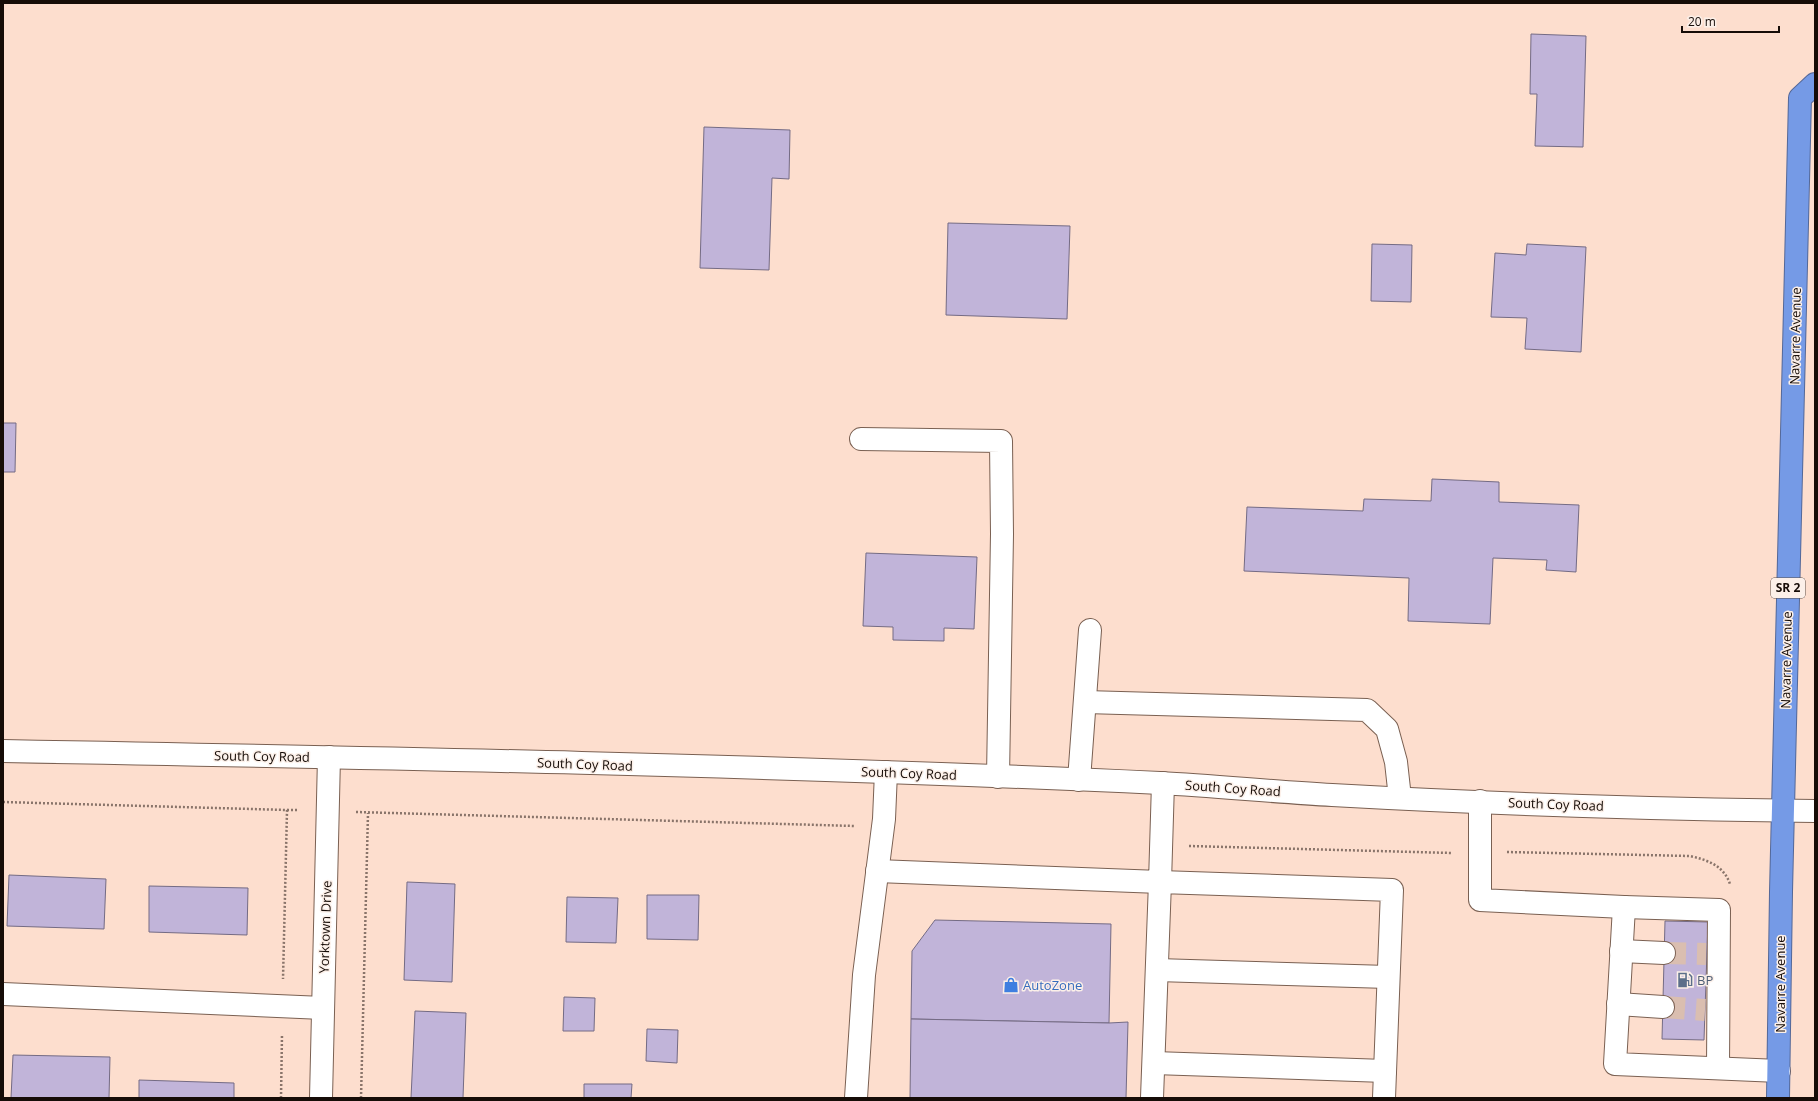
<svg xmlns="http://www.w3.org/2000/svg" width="1818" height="1101" font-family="'Open Sans',sans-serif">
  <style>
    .building { fill: #c1b4d9; stroke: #746b84 }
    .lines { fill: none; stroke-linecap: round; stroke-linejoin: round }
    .minor-tunnel { stroke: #dabeb0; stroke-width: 22; stroke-dasharray: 22 11; stroke-linecap: butt }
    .minor-casing { stroke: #7a6052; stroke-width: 24 }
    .highway-casing { stroke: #546898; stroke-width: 24 }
    .path { stroke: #89746a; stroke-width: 2.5; stroke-dasharray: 2 2; stroke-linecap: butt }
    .minor { stroke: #fff; stroke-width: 22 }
    .highway { stroke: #759ae6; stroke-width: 22 }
    .labels { text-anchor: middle; stroke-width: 3; stroke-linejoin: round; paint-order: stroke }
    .shield { fill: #fcf0e9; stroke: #5b504b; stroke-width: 1 }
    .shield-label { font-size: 12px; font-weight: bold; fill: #160c07 }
    .street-label { font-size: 13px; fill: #160c07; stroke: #fcf0e9 }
    .service-label { font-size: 13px; fill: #4e5e75; stroke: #fcf0e9; text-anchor: start }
    .shop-label { font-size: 13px; fill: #366cbe; stroke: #fcf0e9; text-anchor: start }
  </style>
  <rect width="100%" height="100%" fill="#fddece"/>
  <!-- building -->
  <g class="building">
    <polygon points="1531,34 1586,36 1583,147 1535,146 1537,94 1530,94"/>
    <polygon points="704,127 790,130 789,179 772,178 769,270 700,268"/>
    <polygon points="948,223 1070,226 1067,319 946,315"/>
    <polygon points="1372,244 1412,245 1411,302 1371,301"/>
    <polygon points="1527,244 1586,247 1581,352 1525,349 1527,318 1491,317 1495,253 1526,255"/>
    <polygon points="3,423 16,423 15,472 3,472"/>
    <polygon points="1432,479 1499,482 1499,502 1579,505 1576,572 1546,570 1547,560 1493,558 1490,624 1408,621 1409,578 1244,571 1247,507 1363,511 1364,499 1431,501"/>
    <polygon points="866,553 977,557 974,629 944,628 944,641 893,640 893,627 863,626"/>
    <polygon points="9,875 106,879 104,929 7,926"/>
    <polygon points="407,882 455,884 452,982 404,980"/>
    <polygon points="149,886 248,888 247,935 149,932"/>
    <polygon points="647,895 699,895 698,940 647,939"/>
    <polygon points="567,897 618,898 616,943 566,942"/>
    <polygon points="935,920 1111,924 1109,1023 911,1019 912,951"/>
    <polygon points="1665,921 1708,922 1704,1040 1662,1039"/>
    <polygon points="564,997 595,998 594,1031 563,1031"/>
    <polygon points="415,1011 466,1013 463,1098 411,1098"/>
    <polygon points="911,1019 1109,1023 1128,1022 1126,1098 910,1098"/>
    <polygon points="647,1029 678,1030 677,1063 646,1061"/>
    <polygon points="13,1055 110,1057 109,1098 11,1098"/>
    <polygon points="139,1080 234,1083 234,1098 139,1098"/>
    <polygon points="584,1084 632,1084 631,1098 584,1098"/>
  </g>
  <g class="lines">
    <!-- minor-tunnel -->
    <g class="minor-tunnel">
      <polyline points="1664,953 1706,954"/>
      <polyline points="1663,1007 1705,1010"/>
    </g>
    <defs>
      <g id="minor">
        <polyline points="861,439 1001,441 1002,534 998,777"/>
        <polyline points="1085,702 1367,710 1387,729 1396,762 1400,798"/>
        <path d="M 3,751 C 389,758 774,765 1160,783 C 1217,786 1275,792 1332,795 C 1493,804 1654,809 1815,811"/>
        <polyline points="1079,780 1090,630"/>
        <polyline points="1480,801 1480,900 1624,907 1615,1064 1779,1071"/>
        <polyline points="877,871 1160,882 1163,783"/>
        <polyline points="1624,907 1719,910 1718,1068"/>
        <polyline points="1621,951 1664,953"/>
        <polyline points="1157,970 1388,977"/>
        <polyline points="3,994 323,1008"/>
        <polyline points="1618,1004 1663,1007"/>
        <polyline points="1154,1063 1385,1071"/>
        <polyline points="321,1098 329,757"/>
        <polyline points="856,1098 864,975 884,819 886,772"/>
        <polyline points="1152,1098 1160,882 1392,890 1384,1098"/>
      </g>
      <polyline id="highway" points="1778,1098 1781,892 1800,98 1815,84"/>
    </defs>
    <!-- minor casing -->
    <use href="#minor" class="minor-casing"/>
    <!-- highway casing -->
    <use href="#highway" class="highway-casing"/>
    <!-- path -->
    <g class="path">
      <polyline points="3,802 287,810 283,979"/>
      <polyline points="287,810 299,810"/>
      <polyline points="356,812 855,826"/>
      <polyline points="1189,846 1452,853"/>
      <path d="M 1507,852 L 1690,856 C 1708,860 1724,866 1730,884"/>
      <polyline points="281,1098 282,1034"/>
      <polyline points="361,1098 368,813"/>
    </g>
    <!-- minor -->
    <use href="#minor" class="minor"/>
    <!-- highway -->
    <use href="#highway" class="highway"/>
  </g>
  <!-- icons -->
  <defs>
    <symbol id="fuel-bare" viewBox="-9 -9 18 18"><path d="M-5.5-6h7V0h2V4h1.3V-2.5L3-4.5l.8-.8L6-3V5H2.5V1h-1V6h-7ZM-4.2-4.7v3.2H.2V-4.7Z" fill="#5c6f8a" stroke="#fcf0e9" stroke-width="2.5" paint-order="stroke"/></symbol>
    <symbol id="shop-bare" viewBox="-9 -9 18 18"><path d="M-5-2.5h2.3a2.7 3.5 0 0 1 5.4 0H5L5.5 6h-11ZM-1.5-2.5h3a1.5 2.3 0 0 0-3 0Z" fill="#3f7fe0" stroke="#fcf0e9" stroke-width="2.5" paint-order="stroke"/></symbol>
  </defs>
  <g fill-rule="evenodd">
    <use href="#fuel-bare" x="1674" y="969" width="22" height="22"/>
    <use href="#shop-bare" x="1000" y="974" width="22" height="22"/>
  </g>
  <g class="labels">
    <!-- shield labels -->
    <rect class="shield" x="1771" y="578" width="34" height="20" rx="3"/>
    <g class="shield-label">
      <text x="1788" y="592">SR 2</text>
    </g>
    <!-- street labels -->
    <g class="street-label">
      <text transform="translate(1795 336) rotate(-89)" y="5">Navarre Avenue</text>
      <text transform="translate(1786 660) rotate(-89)" y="5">Navarre Avenue</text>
      <text transform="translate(262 756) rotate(1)" y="5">South Coy Road</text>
      <text transform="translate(585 764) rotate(2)" y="5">South Coy Road</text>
      <text transform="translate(909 773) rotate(2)" y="5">South Coy Road</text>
      <text transform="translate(1233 788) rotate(4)" y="5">South Coy Road</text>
      <text transform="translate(1556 804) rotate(2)" y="5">South Coy Road</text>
      <text transform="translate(325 927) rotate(-88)" y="5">Yorktown Drive</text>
      <text transform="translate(1780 984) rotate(-90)" y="5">Navarre Avenue</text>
    </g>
    <!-- service labels -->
    <g class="service-label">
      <text x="1697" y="985">BP</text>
    </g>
    <!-- shop labels -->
    <g class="shop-label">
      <text x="1023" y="990">AutoZone</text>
    </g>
  </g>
  <!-- border -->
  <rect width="1818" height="1101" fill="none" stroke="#160c07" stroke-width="8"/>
  <!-- scale -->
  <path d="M1682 26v6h97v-6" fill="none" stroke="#160c07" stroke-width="2"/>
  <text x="1688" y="26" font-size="12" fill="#160c07" stroke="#fcf0e9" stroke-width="3" paint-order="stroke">20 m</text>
</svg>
